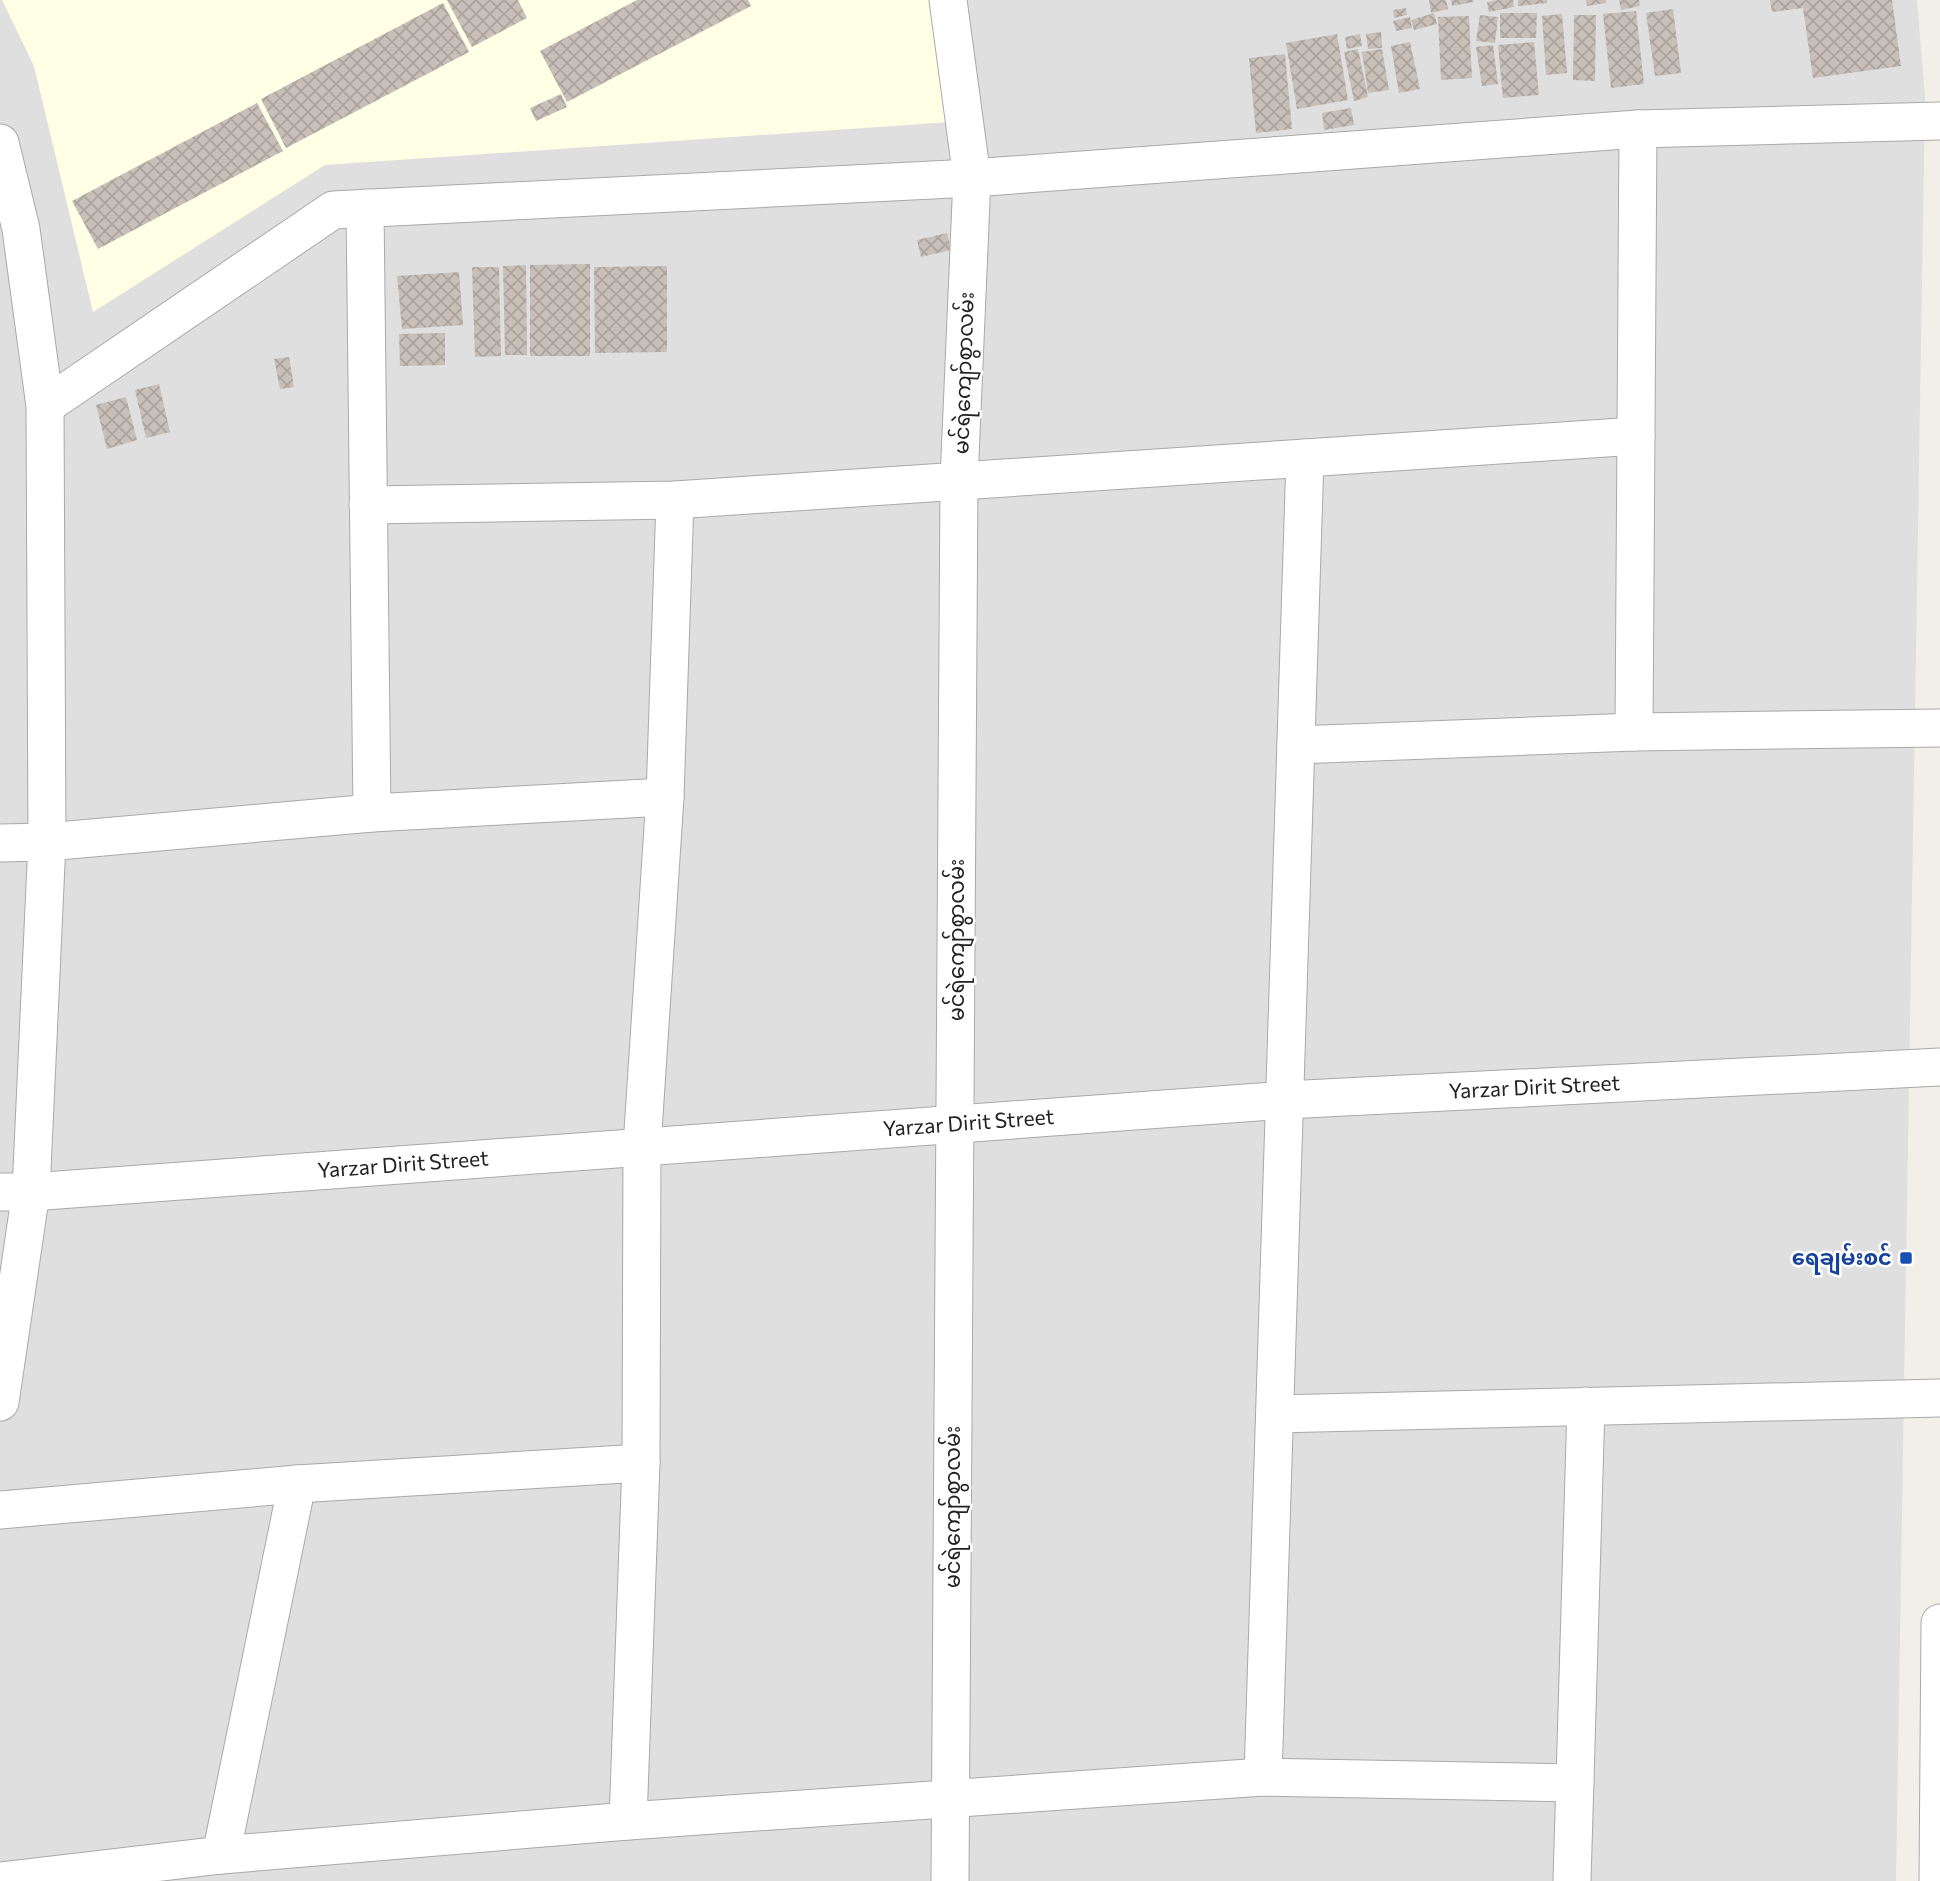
<svg xmlns="http://www.w3.org/2000/svg" width="1940" height="1881" font-family="Commissioner,'Noto Sans Myanmar',sans-serif">
  <style>
    .residential { fill: #e0dfdf }
    .education { fill: #ffffe5 }
    .building { fill: url(#building-cross-hatch) }
    .lines { fill: none; stroke-linecap: round; stroke-linejoin: round }
    .minor-casing { stroke: #a9a9a9; stroke-width: 39 }
    .minor { stroke: #fff; stroke-width: 37 }
    .transit-dot { fill: #1a4fb4; stroke: #fff; stroke-width: 2.5 }
    .labels { text-anchor: middle; stroke-width: 5; stroke-linejoin: round; paint-order: stroke }
    .street-label { font-size: 21px; fill: #222; stroke: #fff }
    .transit-label { font-size: 21px; font-weight: bold; fill: #164399; stroke: #fff; text-anchor: end }
  </style>
  <defs>
    <pattern id="building-cross-hatch" width="8" height="8" patternUnits="userSpaceOnUse" patternTransform="scale(1.75)"><rect width="8" height="8" fill="#c7bfb8"/><path d="M0 0l8 8M0 8l8-8" fill="none" stroke="#aba49e"/></pattern>
  </defs>
  <rect width="100%" height="100%" fill="#f2efe9"/>
  <!-- residential -->
  <polygon class="residential" points="0,0 1917,0 1925,98 1896,1881 0,1881"/>
  <!-- education -->
  <polygon class="education" points="2,0 944,0 965,121 325,165 93,312 34,66"/>
  <!-- building -->
  <g class="building">
    <polygon points="447,0 518,0 527,18 472,47"/>
    <polygon points="637,0 748,0 751,6 567,102 540,51"/>
    <polygon points="1429,0 1446,0 1448,9 1431,13"/>
    <polygon points="1451,0 1473,0 1473,2 1452,6"/>
    <polygon points="1498,0 1513,0 1514,7 1489,12 1487,2"/>
    <polygon points="1518,0 1547,0 1547,3 1518,6"/>
    <polygon points="1586,0 1606,0 1606,3 1587,6"/>
    <polygon points="1619,0 1639,0 1640,6 1621,10"/>
    <polygon points="1770,0 1892,0 1901,66 1813,78 1803,8 1772,12"/>
    <polygon points="443,3 469,52 286,148 261,99"/>
    <polygon points="1406,8 1407,15 1394,18 1393,10"/>
    <polygon points="1673,9 1681,73 1655,76 1646,13"/>
    <polygon points="1636,11 1644,84 1611,88 1603,14"/>
    <polygon points="1434,13 1437,24 1414,30 1411,20"/>
    <polygon points="1500,13 1537,13 1536,38 1500,38"/>
    <polygon points="1562,14 1567,73 1546,75 1542,16"/>
    <polygon points="1480,15 1498,17 1495,43 1476,41"/>
    <polygon points="1574,15 1596,15 1595,81 1573,80"/>
    <polygon points="1469,16 1472,78 1441,80 1438,17"/>
    <polygon points="1410,17 1412,28 1396,31 1393,21"/>
    <polygon points="1381,32 1382,48 1368,49 1366,34"/>
    <polygon points="1337,34 1348,100 1297,109 1286,43"/>
    <polygon points="1360,34 1362,46 1347,49 1345,37"/>
    <polygon points="1410,42 1420,89 1399,93 1391,46"/>
    <polygon points="1534,42 1539,95 1503,98 1498,45"/>
    <polygon points="1493,45 1498,84 1482,86 1476,47"/>
    <polygon points="1358,49 1368,97 1354,101 1344,52"/>
    <polygon points="1382,49 1389,90 1368,93 1362,52"/>
    <polygon points="1285,54 1292,129 1256,133 1249,58"/>
    <polygon points="561,94 567,107 536,121 530,108"/>
    <polygon points="257,103 283,151 98,249 72,201"/>
    <polygon points="1351,108 1354,125 1324,130 1322,113"/>
    <polygon points="947,233 951,250 921,257 917,240"/>
    <polygon points="590,264 590,356 530,356 530,265"/>
    <polygon points="526,265 527,355 505,355 503,266"/>
    <polygon points="667,266 667,352 595,353 594,267"/>
    <polygon points="472,267 499,267 501,356 475,357"/>
    <polygon points="459,272 463,325 402,329 397,276"/>
    <polygon points="445,333 445,365 400,366 399,334"/>
    <polygon points="289,357 294,387 280,389 274,359"/>
    <polygon points="159,384 170,432 146,438 135,390"/>
    <polygon points="126,397 137,440 107,449 96,405"/>
  </g>
  <g class="lines">
    <defs>
      <g id="minor">
        <polyline points="948,0 972,178 959,481 950,1881"/>
        <polyline points="0,143 21,229 45,406 47,842 31,1192 0,1402"/>
        <polyline points="365,208 372,813"/>
        <polyline points="45,406 333,210 972,178 1638,129 1940,121"/>
        <polyline points="368,505 675,500 1636,436"/>
        <polyline points="1634,732 1638,129"/>
        <polyline points="1296,745 1634,732 1940,728"/>
        <polyline points="0,843 47,842 372,813 665,797"/>
        <path id="s1" d="M 0,1192 L 31,1192 L 1285,1100 L 1940,1067"/>
        <polyline points="1275,1414 1940,1398"/>
        <polyline points="0,1510 297,1484 641,1463"/>
        <polyline points="1263,1777 1305,458"/>
        <polyline points="628,1821 641,1463 642,1146 665,797 675,500"/>
        <polyline points="221,1855 297,1484"/>
        <polyline points="2,1881 221,1855 628,1821 1263,1777 1575,1783"/>
        <polyline points="1572,1881 1586,1406"/>
        <polyline points="1938,1881 1940,1623"/>
      </g>
    </defs>
    <!-- minor casing -->
    <use href="#minor" class="minor-casing"/>
    <!-- minor -->
    <use href="#minor" class="minor"/>
  </g>
  <!-- markers -->
  <rect class="transit-dot" x="1899" y="1251" width="14" height="14" rx="3.5"/>
  <g class="labels">
    <!-- street labels -->
    <g class="street-label">
      <text transform="translate(964 373) rotate(-88)" y="7">မင်ရဲကျော်စွာလမ်း</text>
      <text transform="translate(957 940) rotate(-90)" y="7">မင်ရဲကျော်စွာလမ်း</text>
      <text dy="7" stroke="none"><textPath href="#s1" startOffset="1538">Yarzar Dirit Street</textPath></text>
      <text dy="7" stroke="none"><textPath href="#s1" startOffset="971">Yarzar Dirit Street</textPath></text>
      <text dy="7" stroke="none"><textPath href="#s1" startOffset="404">Yarzar Dirit Street</textPath></text>
      <text transform="translate(953 1507) rotate(-90)" y="7">မင်ရဲကျော်စွာလမ်း</text>
    </g>
    <!-- transit labels -->
    <g class="transit-label">
      <text x="1892" y="1265">ရေချမ်းစင်</text>
    </g>
  </g>
</svg>
